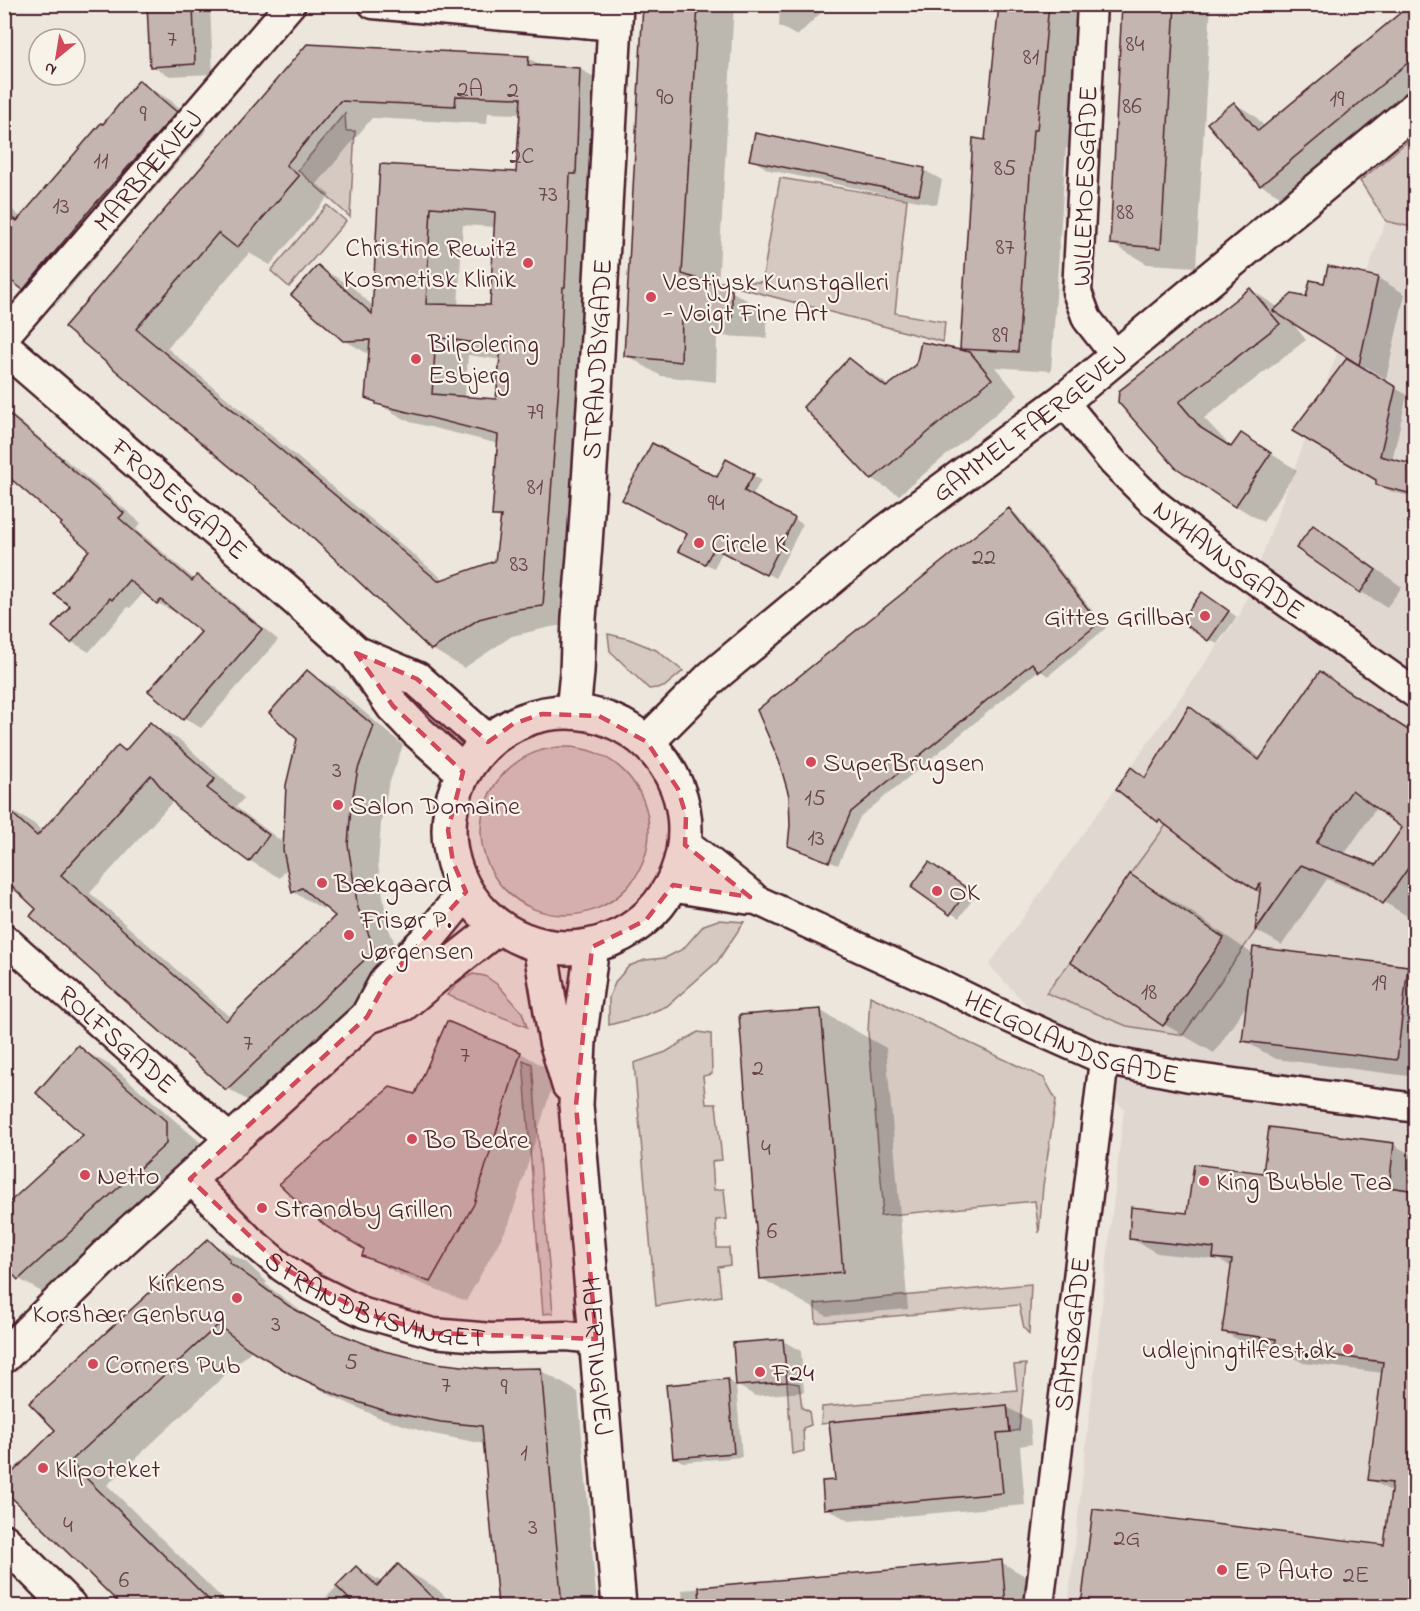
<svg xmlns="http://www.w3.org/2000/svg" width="1420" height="1611" font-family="'Indie Flower',sans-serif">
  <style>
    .built { fill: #e0d7d0 }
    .green { fill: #d5c9c2; stroke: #907476; stroke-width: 1.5 }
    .shadow { fill: #0003; fill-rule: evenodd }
    .building { fill: #c4b5b0; stroke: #4a1f2b; stroke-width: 1.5; fill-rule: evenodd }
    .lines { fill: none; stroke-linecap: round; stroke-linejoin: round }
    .minor-casing { stroke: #4a1f2b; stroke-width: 33 }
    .tertiary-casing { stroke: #4a1f2b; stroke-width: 38 }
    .secondary-casing { stroke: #4a1f2b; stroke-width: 38 }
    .minor { stroke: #f7f3e8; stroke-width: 28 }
    .tertiary { stroke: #f7f3e8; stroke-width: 33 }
    .secondary { stroke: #f7f3e8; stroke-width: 33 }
    .marked { fill: #d1495b; fill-opacity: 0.2; stroke: #d1495b; stroke-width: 4.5; stroke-dasharray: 12 8; stroke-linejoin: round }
    .poi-dot { fill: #d1495b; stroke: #f7f3e8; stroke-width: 2 }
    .labels { text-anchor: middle; stroke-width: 4.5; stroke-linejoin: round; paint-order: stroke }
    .number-label { font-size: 24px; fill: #68444c }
    .street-label { font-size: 27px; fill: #4a1f2b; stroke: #f7f3e8 }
    .poi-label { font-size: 27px; fill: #4a1f2b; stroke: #f7f3e8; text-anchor: start }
  </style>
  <rect width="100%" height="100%" fill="#ece6dd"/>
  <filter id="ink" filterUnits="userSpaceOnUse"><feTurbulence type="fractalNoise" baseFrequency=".0167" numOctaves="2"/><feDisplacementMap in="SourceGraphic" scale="12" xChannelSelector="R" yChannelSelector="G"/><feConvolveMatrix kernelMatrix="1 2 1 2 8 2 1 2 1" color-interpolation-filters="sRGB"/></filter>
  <g filter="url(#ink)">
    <!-- built -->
    <polygon class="built" points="1386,221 1415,228 1415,1606 1068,1606 1124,1109 989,965 1241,613"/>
    <!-- green -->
    <g class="green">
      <polygon points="345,113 346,131 355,131 350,217 298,170"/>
      <polygon points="1415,135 1415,228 1386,221 1360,181"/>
      <polygon points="780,178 907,199 895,313 945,322 943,342 718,282 762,282"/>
      <polygon points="327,205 346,221 289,287 271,271"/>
      <polygon points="608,634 629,639 656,650 683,671 664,687 649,689 610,651"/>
      <circle cx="565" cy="831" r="84"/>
      <polygon points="1166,825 1275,903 1183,1035 1127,1026 1046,993 1070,962 1164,1025 1223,938 1130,874"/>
      <polygon points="718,920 744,922 717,962 667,1006 640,1017 609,1025 609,997 616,981 629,966 645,960 665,958 683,949 704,925"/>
      <polygon points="473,974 485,976 498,985 522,1012 527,1027 447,995 460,981"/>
      <polygon points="870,996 1044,1078 1056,1100 1043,1186 1039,1233 1035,1201 880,1216 883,1202 868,1032"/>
      <polygon points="698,1032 711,1034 712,1074 703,1076 706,1104 716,1104 722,1160 712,1161 714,1190 724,1189 727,1219 716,1220 717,1248 729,1248 730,1265 718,1267 721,1296 656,1306 634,1063 666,1052"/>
      <polygon points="523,1060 532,1064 553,1313 543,1314"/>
      <polygon points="1031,1284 1029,1334 1024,1328 1019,1305 816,1323 815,1304"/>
      <polygon points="1026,1364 1019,1430 1010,1432 1007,1405 821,1424 822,1407 1017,1390 1014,1365"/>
      <polygon points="787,1382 799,1384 802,1408 809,1411 811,1425 803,1428 804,1451 792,1454"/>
    </g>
    <!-- shadow -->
    <g class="shadow">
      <polygon points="149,4 210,4 213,74 170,76 152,66"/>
      <polygon points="498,4 625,4 624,22"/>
      <polygon points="645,4 734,4 718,287 731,291 767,312 767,338 717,336 716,382 661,376 626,355"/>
      <polygon points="780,4 826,4 825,9 797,36 779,26"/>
      <polygon points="995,4 1088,4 1070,149 1066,148 1051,371 995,367 1018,395 899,495 872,479 849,360 876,376 889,386 971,354 961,348 987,141 1000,8"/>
      <polygon points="1124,4 1211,4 1196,267 1147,264 1111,243"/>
      <polygon points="1416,4 1416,86 1282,197 1261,185 1209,123 1234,103 1255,116 1265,127"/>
      <path d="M 307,45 L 528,58 L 545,67 L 580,69 L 612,87 L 574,624 L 551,627 L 512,636 L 464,668 L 432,649 L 300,523 L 66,327 ZM 488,113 L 521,114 L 517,174 L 381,166 L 374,307 L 350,285 L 318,267 L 344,340 L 370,355 L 367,398 L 410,422 L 499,444 L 494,515 L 502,520 L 497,563 L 445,581 L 167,348 L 249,253 L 270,265 L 330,195 L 317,184 L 372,118 L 487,124 ZM 463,225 L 495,227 L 491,307 L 458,306 ZM 468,355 L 501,360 L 498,401 L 465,398 Z"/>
      <polygon points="139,82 170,100 207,130 126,221 54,307 23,289 4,273 4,203 22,218 103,126"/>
      <polygon points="751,159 924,170 942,180 937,205 769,170"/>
      <polygon points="1378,278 1405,294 1386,379 1366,367 1365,370 1407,395 1392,461 1416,467 1416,498 1390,491 1377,484 1360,367 1361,365 1291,321 1306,340 1204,418 1232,448 1241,435 1297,470 1263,522 1236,506 1176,466 1120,401 1250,289 1279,308 1307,299 1325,285"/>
      <polygon points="4,408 141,523 136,529 195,580 197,577 215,587 278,640 201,728 184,718 203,632 177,611 176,613 158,603 145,591 130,608 128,607 89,652 72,642 54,627 72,606 91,549 64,523 4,471"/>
      <polygon points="727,461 761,480 752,497 803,524 775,578 723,551 714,568 689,555 717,479"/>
      <polygon points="1009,510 1017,515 1106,628 1048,676 1039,670 860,817 838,865 799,850"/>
      <polygon points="1313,527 1340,543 1402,587 1387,607 1361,592"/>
      <polygon points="1211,599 1237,617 1217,644 1209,639"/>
      <polygon points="1416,614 1416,629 1408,624"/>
      <path d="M 307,672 L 337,689 L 403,745 L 388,787 L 381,824 L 378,864 L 388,927 L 405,968 L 257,1106 L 227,1088 L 38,909 L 4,807 L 33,823 L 43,832 L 119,747 L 126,751 L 150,724 L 181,741 L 244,798 L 236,807 L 285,844 ZM 174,800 L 250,861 L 280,878 L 288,867 L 293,892 L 323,909 L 327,907 L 337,916 L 231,1018 L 90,893 Z"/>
      <path d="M 1320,673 L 1346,688 L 1373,708 L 1416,735 L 1416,908 L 1409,917 L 1382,901 L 1327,879 L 1282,945 L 1257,931 L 1261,892 L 1226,869 L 1174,829 L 1159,821 L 1132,769 L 1147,778 L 1189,708 L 1215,723 L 1262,759 ZM 1377,807 L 1405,827 L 1376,867 L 1344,855 Z"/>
      <polygon points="938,869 976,895 959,918 951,913"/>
      <polygon points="1131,876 1180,904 1254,955 1255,949 1416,968 1416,1077 1276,1059 1244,1041 1248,1003 1214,1053 1164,1024 1072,961"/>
      <polygon points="821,1011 886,1048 908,1309 827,1316 761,1278"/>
      <polygon points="447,1023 521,1053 556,1074 509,1224 466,1301 400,1275 364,1255 416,1096"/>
      <polygon points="78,1047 113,1067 201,1143 201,1164 54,1299 19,1279 86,1134"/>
      <polygon points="1394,1145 1416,1157 1416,1606 1083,1606 1094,1510 1385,1547 1392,1492 1370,1479 1383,1373 1303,1363 1283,1351 1251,1347 1224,1332 1232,1267 1219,1260 1157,1253 1130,1238 1189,1214 1265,1175"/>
      <polygon points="208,1241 246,1262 267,1282 265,1284 321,1326 334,1333 384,1352 435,1365 488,1371 540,1370 578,1392 597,1606 499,1606 485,1444 428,1433 378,1417 330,1395 253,1349 107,1485 230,1606 124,1606 4,1488 57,1430"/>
      <polygon points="783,1341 801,1351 804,1392 755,1396 737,1385"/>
      <polygon points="727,1380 736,1385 742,1457 683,1462 674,1457"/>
      <polygon points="1007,1407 1030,1420 1032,1444 1020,1446 1025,1505 849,1521 826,1508 836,1481"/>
      <polygon points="1001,1562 1051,1591 1053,1606 683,1606 682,1590"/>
      <polygon points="398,1566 436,1588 455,1606 318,1606 356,1567 382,1582"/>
    </g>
    <!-- building -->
    <g class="building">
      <polygon points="147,4 193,4 195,64 150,67"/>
      <polygon points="643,4 698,4 682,274 732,290 732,319 682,316 681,362 624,356"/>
      <polygon points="999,4 1049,4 1037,130 1033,130 1018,352 960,349 973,138 985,140"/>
      <polygon points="1122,4 1175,4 1161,248 1110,244"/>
      <polygon points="1411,4 1416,4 1416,56 1260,186 1207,123 1234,102 1258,131"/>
      <path d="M 307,44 L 529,56 L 528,65 L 580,68 L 576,174 L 570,174 L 565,287 L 563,287 L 559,382 L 543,606 L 518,609 L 479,619 L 431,650 L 299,525 L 64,327 ZM 456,96 L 521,98 L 516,172 L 380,164 L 372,314 L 318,265 L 291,295 L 343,341 L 370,340 L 365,398 L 376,402 L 376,404 L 498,435 L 492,516 L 501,516 L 495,561 L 438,581 L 136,329 L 218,233 L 237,248 L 299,176 L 286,165 L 340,101 L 455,106 ZM 431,207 L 495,212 L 490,305 L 426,304 ZM 436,337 L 501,347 L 496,399 L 432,394 Z"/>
      <polygon points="139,80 177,112 95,204 23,290 4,275 4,210 17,221 101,123 103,124"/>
      <polygon points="755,133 925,168 919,195 749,160"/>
      <polygon points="1328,266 1378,277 1359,365 1273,311 1292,294 1306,297 1310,280 1324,283"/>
      <polygon points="1250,288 1280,324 1179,402 1201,428 1231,447 1241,433 1271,453 1235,507 1175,467 1118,402 1119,391"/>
      <polygon points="921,342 970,352 992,379 871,480 803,407 849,358 886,387 916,365"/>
      <polygon points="1347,358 1396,387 1380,456 1416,465 1416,495 1376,485 1376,480 1292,431"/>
      <polygon points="4,410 62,459 61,460 124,513 119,518 192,581 197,575 262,629 183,720 148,691 201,632 161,600 157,604 129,580 112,600 110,598 71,643 52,627 70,606 54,594 89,550 60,525 62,523 4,473"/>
      <polygon points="652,443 717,477 726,459 754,474 744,491 795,518 766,575 714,548 705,564 678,551 687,534 622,500"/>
      <polygon points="1009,508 1099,623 1039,672 1032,663 851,812 829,862 788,846 790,825 789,796 779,761 757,710"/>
      <polygon points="1313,525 1376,570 1360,593 1296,548"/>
      <polygon points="1202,592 1229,611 1208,641 1181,621"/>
      <polygon points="307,670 374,726 358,769 351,807 348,845 358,908 375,950 226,1090 30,916 36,909 4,879 4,806 37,836 118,745 125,751 150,722 215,779 207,788 269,835 249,862 179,809 151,775 61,875 226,1021 335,916 302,888 292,893 283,850 286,785 297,739 269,713"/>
      <path d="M 1320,671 L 1347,691 L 1416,735 L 1416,857 L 1383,904 L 1365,891 L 1301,865 L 1255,931 L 1261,883 L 1256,890 L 1225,870 L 1159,820 L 1158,822 L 1116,789 L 1131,767 L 1145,778 L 1189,706 L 1259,760 ZM 1352,790 L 1402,828 L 1376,865 L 1316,843 Z"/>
      <polygon points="929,862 968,889 950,915 911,887"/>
      <polygon points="1130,874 1224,938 1163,1026 1070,962"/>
      <polygon points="1253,947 1408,966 1397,1060 1242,1041"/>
      <polygon points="821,1009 843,1272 760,1279 739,1015"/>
      <polygon points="447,1021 521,1052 474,1204 430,1282 362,1256 364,1249 327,1227 309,1212 279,1184 390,1087 415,1094"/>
      <polygon points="78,1045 166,1121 166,1144 18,1280 4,1265 4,1207 83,1135 36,1093"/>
      <polygon points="1269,1127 1394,1143 1389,1187 1416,1191 1416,1606 1081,1606 1093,1509 1384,1545 1392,1483 1368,1480 1383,1362 1275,1348 1276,1339 1222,1332 1232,1260 1213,1258 1214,1248 1129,1239 1131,1207 1187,1213 1194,1164 1263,1173"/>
      <polygon points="208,1239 230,1260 229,1262 289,1306 335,1332 384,1351 436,1363 488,1369 541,1368 562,1606 498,1606 482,1426 441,1422 389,1412 339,1396 291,1374 246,1347 218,1325 70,1462 215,1606 122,1606 4,1490 4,1481 55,1430 29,1403"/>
      <polygon points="783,1339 787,1382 736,1386 733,1343"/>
      <polygon points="728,1379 734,1453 673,1458 666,1385"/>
      <polygon points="1007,1405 1010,1432 997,1433 1003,1493 824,1509 822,1481 835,1480 829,1422"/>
      <polygon points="1002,1560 1006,1606 700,1606 699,1587"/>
      <polygon points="398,1564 441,1606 356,1606 336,1586 356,1566 377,1586"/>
    </g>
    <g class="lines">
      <defs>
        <g id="minor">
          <polyline points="373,4 615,26"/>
          <polyline points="1092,4 1077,292 1087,319 1116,356"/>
          <path id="s1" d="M 4,337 L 291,4"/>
          <path id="s2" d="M 1063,401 L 1113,462 L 1153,502 L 1233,564 L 1416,694"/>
          <path id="s3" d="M 750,897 L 948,988 L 1005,1016 L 1104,1060 L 1190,1077 L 1416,1108"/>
          <path id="s4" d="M 4,938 L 231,1140"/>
          <path id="s5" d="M 190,1179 L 250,1240 L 282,1267 L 312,1287 L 364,1313 L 433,1333 L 491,1338 L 566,1336 L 596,1339"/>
          <path id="s6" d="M 1039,1606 L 1104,1060"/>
        </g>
        <g id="tertiary">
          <path id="s7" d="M 573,712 L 577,672 L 579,618 L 585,544 L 595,391 L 616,4"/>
          <path id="s8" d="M 647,742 L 712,677 L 886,532 L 1063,401 L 1416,108"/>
          <polyline points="685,845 750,897"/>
          <polyline points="673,885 748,897"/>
          <polyline points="367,1017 403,1004 446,968 498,927"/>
          <polyline points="4,1356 122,1240 367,1017 387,980 425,942 466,892"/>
          <polyline points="4,1541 69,1606"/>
        </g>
        <g id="secondary">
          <path id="s9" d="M 4,347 L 297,600 L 356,653 L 393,706 L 417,731 L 463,772"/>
          <polyline points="356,653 417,679 488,742"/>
          <circle cx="567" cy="830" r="118"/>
          <polyline points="540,946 556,1041 569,1085"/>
          <path id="s10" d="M 592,947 L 579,1041 L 576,1105 L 619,1606"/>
        </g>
      </defs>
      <!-- minor casing -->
      <use href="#minor" class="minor-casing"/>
      <!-- tertiary casing -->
      <use href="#tertiary" class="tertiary-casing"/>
      <!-- secondary casing -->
      <use href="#secondary" class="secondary-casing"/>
      <!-- minor -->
      <use href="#minor" class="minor"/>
      <!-- tertiary -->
      <use href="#tertiary" class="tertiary"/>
      <!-- secondary -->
      <use href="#secondary" class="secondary"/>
    </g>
  </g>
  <!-- marked area -->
  <path class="marked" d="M 356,653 L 417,679 L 488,742 L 513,724 L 542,714 L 599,716 L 647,742 L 678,789 L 686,816 L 685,845 L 750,897 L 673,885 L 646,920 L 592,947 L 576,1105 L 596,1339 L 433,1333 L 364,1313 L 282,1267 L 190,1179 L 367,1017 L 387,980 L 466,892 L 453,862 L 448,830 L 463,772 L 393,706 Z"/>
  <!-- markers -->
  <g class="poi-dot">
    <circle cx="528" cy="263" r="6"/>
    <circle cx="651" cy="297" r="6"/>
    <circle cx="416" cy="359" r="6"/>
    <circle cx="699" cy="543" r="6"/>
    <circle cx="1205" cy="616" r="6"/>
    <circle cx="811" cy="762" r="6"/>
    <circle cx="338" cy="805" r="6"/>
    <circle cx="322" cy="883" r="6"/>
    <circle cx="937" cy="891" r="6"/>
    <circle cx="349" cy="935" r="6"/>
    <circle cx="412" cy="1139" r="6"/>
    <circle cx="85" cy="1175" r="6"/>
    <circle cx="1204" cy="1181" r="6"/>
    <circle cx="262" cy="1208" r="6"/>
    <circle cx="237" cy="1298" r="6"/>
    <circle cx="1348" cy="1349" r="6"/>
    <circle cx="93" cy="1364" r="6"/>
    <circle cx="760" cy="1372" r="6"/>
    <circle cx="43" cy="1468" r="6"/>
    <circle cx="1222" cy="1570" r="6"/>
  </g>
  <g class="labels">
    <!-- number labels -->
    <g class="number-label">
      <text x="172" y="46">7</text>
      <text x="1135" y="51">84</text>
      <text x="1031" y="64">81</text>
      <text x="470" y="96">2A</text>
      <text x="513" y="97">2</text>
      <text x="665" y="104">90</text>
      <text x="1337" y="106">19</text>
      <text x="1132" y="113">86</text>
      <text x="143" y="121">9</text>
      <text x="522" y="163">2C</text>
      <text x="101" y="168">11</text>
      <text x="1005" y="175">85</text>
      <text x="548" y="201">73</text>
      <text x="61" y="213">13</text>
      <text x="1125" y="219">88</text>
      <text x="1005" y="254">87</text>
      <text x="1000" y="342">89</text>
      <text x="535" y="419">79</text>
      <text x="535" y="494">81</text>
      <text x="716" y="510">94</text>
      <text x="984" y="564">22</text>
      <text x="519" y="571">83</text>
      <text x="337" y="777">3</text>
      <text x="815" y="805">15</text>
      <text x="816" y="845">13</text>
      <text x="1379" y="990">19</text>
      <text x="1149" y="999">18</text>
      <text x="248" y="1050">7</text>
      <text x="465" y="1062">7</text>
      <text x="758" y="1075">2</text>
      <text x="766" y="1155">4</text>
      <text x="772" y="1238">6</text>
      <text x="276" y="1331">3</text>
      <text x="351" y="1369">5</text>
      <text x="446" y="1392">7</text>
      <text x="504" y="1394">9</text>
      <text x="524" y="1460">1</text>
      <text x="68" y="1532">4</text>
      <text x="533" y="1534">3</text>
      <text x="1127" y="1545">2G</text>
      <text x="1356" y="1582">2E</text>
      <text x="124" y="1587">6</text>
    </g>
    <!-- street labels -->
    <g class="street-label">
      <text dy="9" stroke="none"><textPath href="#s1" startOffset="220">MARBÆKVEJ</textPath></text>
      <text transform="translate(1084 186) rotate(-88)" y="9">WILLEMOESGADE</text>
      <text dy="9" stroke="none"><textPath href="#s7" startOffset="354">STRANDBYGADE</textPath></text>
      <text dy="9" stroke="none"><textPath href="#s8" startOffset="498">GAMMEL FÆRGEVEJ</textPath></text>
      <text dy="9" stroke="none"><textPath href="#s9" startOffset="232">FRODESGADE</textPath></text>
      <text dy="9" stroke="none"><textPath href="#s2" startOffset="231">NYHAVNSGADE</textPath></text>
      <text dy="9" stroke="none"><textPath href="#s3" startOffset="352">HELGOLANDSGADE</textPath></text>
      <text dy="9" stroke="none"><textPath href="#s4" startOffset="152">ROLFSGADE</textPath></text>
      <text dy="9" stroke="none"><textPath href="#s5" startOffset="228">STRANDBYSVINGET</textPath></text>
      <text dy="9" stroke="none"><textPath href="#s6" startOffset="274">SAMSØGADE</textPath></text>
      <text dy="9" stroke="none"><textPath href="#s10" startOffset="411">HJERTINGVEJ</textPath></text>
    </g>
    <!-- poi labels -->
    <g class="poi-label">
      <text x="516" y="256" text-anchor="end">Christine Rewitz<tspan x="516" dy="31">Kosmetisk Klinik</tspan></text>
      <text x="663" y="290">Vestjysk Kunstgalleri<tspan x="663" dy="31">- Voigt Fine Art</tspan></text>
      <text x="428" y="352">Bilpolering<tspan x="428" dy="31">Esbjerg</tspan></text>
      <text x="711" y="552">Circle K</text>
      <text x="1193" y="625" text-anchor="end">Gittes Grillbar</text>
      <text x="823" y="771">SuperBrugsen</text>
      <text x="350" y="814">Salon Domaine</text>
      <text x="334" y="892">Bækgaard</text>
      <text x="949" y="900">OK</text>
      <text x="361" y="928">Frisør P.<tspan x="361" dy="31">Jørgensen</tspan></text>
      <text x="424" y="1148">Bo Bedre</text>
      <text x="97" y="1184">Netto</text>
      <text x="1216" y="1190">King Bubble Tea</text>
      <text x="274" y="1217">Strandby Grillen</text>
      <text x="225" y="1291" text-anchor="end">Kirkens<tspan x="225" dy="31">Korshær Genbrug</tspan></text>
      <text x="1336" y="1358" text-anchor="end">udlejningtilfest.dk</text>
      <text x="105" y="1373">Corners Pub</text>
      <text x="772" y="1381">F24</text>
      <text x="55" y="1477">Klipoteket</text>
      <text x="1234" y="1579">E P Auto</text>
    </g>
  </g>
  <!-- margin -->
  <rect width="1420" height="1611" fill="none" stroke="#f7f3e8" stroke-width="24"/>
  <rect x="12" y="12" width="1396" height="1587" fill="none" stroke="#4a1f2b" stroke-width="2" filter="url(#ink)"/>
  <!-- north arrow -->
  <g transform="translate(57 57) rotate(210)"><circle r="28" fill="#f7f3e8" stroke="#b29e9c" stroke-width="1.5"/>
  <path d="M0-4.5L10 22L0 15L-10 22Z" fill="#d1495b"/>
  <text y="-9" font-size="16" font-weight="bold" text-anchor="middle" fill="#4a1f2b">N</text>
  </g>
</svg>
